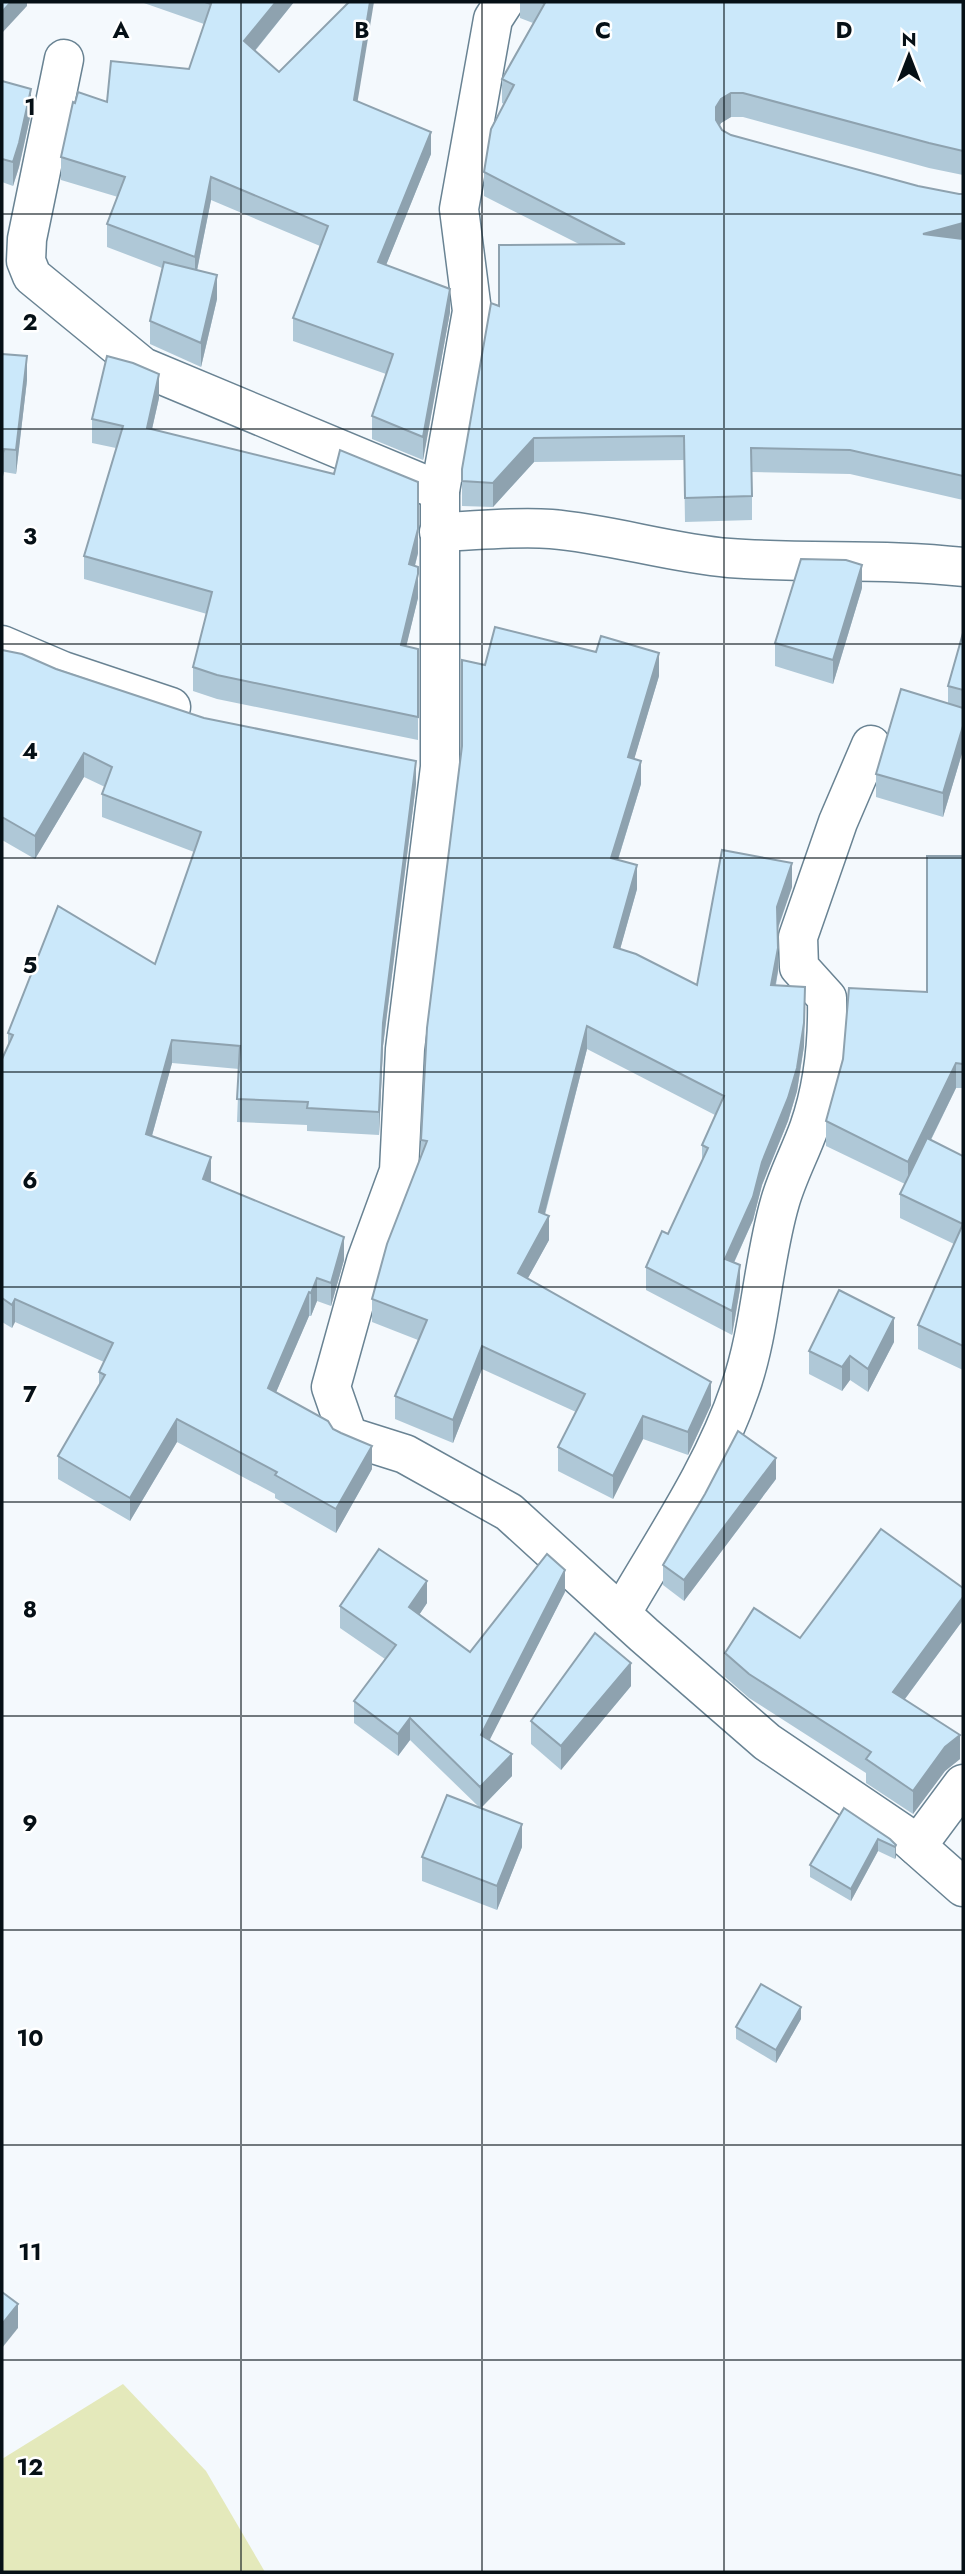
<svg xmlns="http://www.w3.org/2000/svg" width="965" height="2574" font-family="Jost,sans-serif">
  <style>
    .green { fill: #e4e9bb }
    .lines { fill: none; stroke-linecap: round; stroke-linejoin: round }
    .minor-casing { stroke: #698393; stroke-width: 41 }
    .minor { stroke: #fff; stroke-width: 38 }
    .wall { fill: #afc8d7 }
    .shaded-wall { fill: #8ea2af }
    .building { fill: #cbe8fa; stroke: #8ea2af; stroke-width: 2 }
    .grid { fill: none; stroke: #061016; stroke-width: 2; stroke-opacity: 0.55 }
    .grid-label { font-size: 23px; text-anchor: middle; font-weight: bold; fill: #061016; stroke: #fff; stroke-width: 5; stroke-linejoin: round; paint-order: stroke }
  </style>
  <rect width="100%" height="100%" fill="#f4f9fd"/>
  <!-- green -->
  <polygon class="green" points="123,2384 206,2471 265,2572 2,2572 2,2459"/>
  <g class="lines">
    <defs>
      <g id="minor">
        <polyline points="504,2 493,19 459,209 472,311 440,491 440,767 405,1049 399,1171 366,1261 331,1387 348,1436 405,1454 509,1512 644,1635 767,1742 903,1834 963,1887"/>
        <polyline points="64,59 27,239 26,261 32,276 143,367 440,491"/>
        <path d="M 439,532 C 475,531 514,526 551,529 C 611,534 669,553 729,558 C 807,564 886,558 963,567"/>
        <polyline points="2,645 63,671 171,707"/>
        <path d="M 621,1614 C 663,1541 713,1469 740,1389 C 761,1329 762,1264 780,1202 C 787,1177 800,1153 809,1128 C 824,1085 828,1043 827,998 L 799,967 L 798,937 L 838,822 L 871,745"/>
        <polyline points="917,1846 963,1784"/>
      </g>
    </defs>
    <!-- minor casing -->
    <use href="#minor" class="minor-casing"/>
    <!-- minor -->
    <use href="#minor" class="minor"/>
  </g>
  <!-- wall -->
  <g class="wall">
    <polygon points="141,2 294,2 255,51 279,72 357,102 431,154 386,265 450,312 423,460 372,439 372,416 386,374 293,341 293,318 320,246 211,200 197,271 217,299 201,367 150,344 150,321 162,268 107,247 107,224 118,197 61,180 61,157 107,102 189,69 204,24"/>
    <polygon points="520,2 963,2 963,175 929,168 743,117 731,117 721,123 720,126 722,130 731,135 918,186 959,194 963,194 963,500 850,474 752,472 752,520 685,522 684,460 534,462 493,507 462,506 462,469 499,306 579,244 484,196 484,172 504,104 502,103 502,79 533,23 520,18"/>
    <polygon points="2,81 31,113 19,167 13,186 2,182"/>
    <polygon points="2,354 27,380 16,474 4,472"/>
    <polygon points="159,398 152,429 418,553 415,566 418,598 406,646 418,649 418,740 217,699 193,691 193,667 207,614 84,579 84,556 116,448 92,443 92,419"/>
    <polygon points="862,588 833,684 775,666 775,643"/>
    <polygon points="963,633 963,750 943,817 876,797 876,774 948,703 948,686"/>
    <polygon points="2,650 204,718 416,784 383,1046 379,1135 307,1131 307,1125 237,1122 239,1069 172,1063 152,1136 211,1180 210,1182 344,1260 331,1306 317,1301 311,1316 309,1316 276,1392 333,1429 372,1469 336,1533 275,1498 275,1494 177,1442 130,1521 58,1479 58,1456 99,1386 99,1372 104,1362 15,1322 12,1328 2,1322 2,1059 8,1046 8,1033 155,964 194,852 102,817 102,794 105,787 84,777 35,859 2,840"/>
    <polygon points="485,665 659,676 634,759 641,784 618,860 637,889 620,949 697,985 792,887 778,929 778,971 776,985 805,1010 804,1046 797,1091 788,1121 762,1185 753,1220 734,1263 740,1289 732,1335 646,1290 646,1267 668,1234 702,1162 702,1145 715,1115 587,1049 545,1215 549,1240 528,1278 711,1405 688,1455 643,1439 613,1499 558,1471 558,1447 576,1412 482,1369 453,1443 395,1419 395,1396 418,1340 372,1322 372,1299 421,1157 421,1140"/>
    <polygon points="963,856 963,1088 956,1088 931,1140 963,1156 963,1370 918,1349 918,1325 954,1244 900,1218 900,1194 905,1184 826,1146 826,1121 927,992"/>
    <polygon points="894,1342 868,1392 850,1380 842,1391 809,1374 809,1351"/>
    <polygon points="776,1479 684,1601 663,1585 663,1565"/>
    <polygon points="963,1588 963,1620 905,1699 960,1759 945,1771 913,1814 866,1783 866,1773 749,1698 725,1677 725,1653 800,1638"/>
    <polygon points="565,1592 489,1740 512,1776 481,1808 522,1847 497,1910 422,1881 422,1857 479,1807 410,1740 398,1756 354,1723 354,1701 385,1659 340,1628 340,1606 427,1603 419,1615 470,1652"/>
    <polygon points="631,1686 561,1770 531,1744 531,1721"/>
    <polygon points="844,1808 896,1845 896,1857 895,1859 878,1851 851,1901 810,1877 810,1865"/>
    <polygon points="801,2019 776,2063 736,2039 736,2027"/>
  </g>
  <!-- shaded-wall -->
  <g class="shaded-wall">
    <polygon points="11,2 27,2 27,6 2,33 2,12"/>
    <polygon points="276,2 294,2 244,64 244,41"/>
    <polygon points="370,2 374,2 354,123 354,100"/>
    <polygon points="31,89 31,113 19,167 13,186 13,162"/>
    <polygon points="731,93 731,117 721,123 716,132 716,107 721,99"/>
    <polygon points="431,132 431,154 378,285 378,262"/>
    <polygon points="211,177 211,200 195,280 195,257"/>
    <polygon points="963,223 963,247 923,234"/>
    <polygon points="217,275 217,299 201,367 201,343"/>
    <polygon points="450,289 450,312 423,460 423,437"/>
    <polygon points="27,356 27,380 16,474 16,450"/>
    <polygon points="159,374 159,398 147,451 147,428"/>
    <polygon points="534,438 534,462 493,507 493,483"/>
    <polygon points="4,449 4,472 2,481 2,457"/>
    <polygon points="418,529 418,553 409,588 409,564"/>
    <polygon points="862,565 862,588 833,684 833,660"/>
    <polygon points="418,574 418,598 401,668 401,645"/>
    <polygon points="659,653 659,676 628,780 628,757"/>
    <polygon points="963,726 963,750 943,817 943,793"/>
    <polygon points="84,753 84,777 35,859 35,836"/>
    <polygon points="416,761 416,784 383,1046 379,1135 379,1112 383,1023"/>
    <polygon points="641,761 641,784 611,882 611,858"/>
    <polygon points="792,863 792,887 777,930 777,907"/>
    <polygon points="637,865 637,889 614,971 614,947"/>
    <polygon points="778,948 778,971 771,1008 771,985"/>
    <polygon points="805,987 804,1046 797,1091 788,1121 762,1185 753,1220 725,1282 725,1259 762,1162"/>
    <polygon points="587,1026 587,1049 540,1232 549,1216 549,1240 518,1296 518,1273 539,1212"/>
    <polygon points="172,1040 172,1063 146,1157 146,1134"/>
    <polygon points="956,1063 956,1088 908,1186 908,1162"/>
    <polygon points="211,1157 211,1180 203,1202 203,1179"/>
    <polygon points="344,1237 344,1260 331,1306 331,1283"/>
    <polygon points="740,1265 740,1289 732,1335 732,1311"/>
    <polygon points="317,1278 317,1301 311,1316 311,1293"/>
    <polygon points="309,1292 309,1316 268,1411 268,1388"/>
    <polygon points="15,1299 15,1322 12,1328 12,1305"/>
    <polygon points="894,1318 894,1342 868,1392 868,1369"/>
    <polygon points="482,1346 482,1369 453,1443 453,1420"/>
    <polygon points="850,1356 850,1380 842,1391 842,1367"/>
    <polygon points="711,1382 711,1405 688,1455 688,1432"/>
    <polygon points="643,1416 643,1439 613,1499 613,1476"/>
    <polygon points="177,1419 177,1442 130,1521 130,1498"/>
    <polygon points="372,1446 372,1469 336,1533 336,1509"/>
    <polygon points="776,1458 776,1479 684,1601 684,1580"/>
    <polygon points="565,1570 565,1592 481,1757 481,1735"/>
    <polygon points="427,1581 427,1603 409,1630 409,1607"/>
    <polygon points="963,1597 963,1620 893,1715 893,1692"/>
    <polygon points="631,1663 631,1686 561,1770 561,1746"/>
    <polygon points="410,1718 410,1740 398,1756 398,1734"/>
    <polygon points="960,1735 960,1759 945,1771 913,1814 913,1791 945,1747"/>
    <polygon points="512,1754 512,1776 480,1809 480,1787"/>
    <polygon points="522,1824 522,1847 497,1910 497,1886"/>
    <polygon points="878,1839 878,1851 851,1901 851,1889"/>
    <polygon points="896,1845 896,1857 895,1859 895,1847"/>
    <polygon points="801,2007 801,2019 776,2063 776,2050"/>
    <polygon points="18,2304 18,2328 2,2348 2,2324"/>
  </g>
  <!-- building -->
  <g class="building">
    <polygon points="2,2 11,2 2,12"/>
    <polygon points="205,2 276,2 244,41 279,72 349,2 370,2 354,100 431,132 378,262 450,289 423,437 372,416 393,354 293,318 328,226 211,177 195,257 107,224 125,177 61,157 73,102 75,103 78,92 107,102 111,61 189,69 211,4"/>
    <polygon points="541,2 963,2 963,151 929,143 743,93 731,93 721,99 716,107 716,120 722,130 731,135 918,186 959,194 963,194 963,223 923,234 963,239 963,476 850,450 751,448 752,496 685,498 684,436 534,438 493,483 462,481 462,469 491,303 499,306 499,245 625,244 484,172 491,129 514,85 502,79 545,3"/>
    <polygon points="2,81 31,89 19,143 13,162 2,159"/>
    <polygon points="164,262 217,275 201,343 150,321"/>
    <polygon points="2,354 27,356 16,450 4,449 2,457"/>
    <polygon points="107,356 133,363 159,374 147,428 334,474 340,450 418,482 418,529 409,564 418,567 418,574 401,645 418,649 418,717 217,675 193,667 212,592 84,556 123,426 92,419"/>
    <polygon points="801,559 846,560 862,565 833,660 775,643"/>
    <polygon points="495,627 596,652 601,636 659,653 628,757 641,761 611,858 637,865 614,947 636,954 697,985 722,850 792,863 777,907 778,948 771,985 805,987 804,1023 797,1068 788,1098 762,1162 753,1197 725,1259 740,1265 732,1311 646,1267 662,1231 668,1234 708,1148 702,1145 724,1096 587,1026 539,1212 549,1216 518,1273 711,1382 688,1432 643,1416 613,1476 558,1447 585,1394 482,1346 453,1420 395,1396 427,1320 372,1299 387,1244 427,1141 421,1140 427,1028 462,746 462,660 485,665"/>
    <polygon points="963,633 963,690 948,686"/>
    <polygon points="2,650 22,654 56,669 204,718 416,761 383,1023 379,1112 307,1108 308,1102 237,1099 240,1046 172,1040 146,1134 211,1157 203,1179 344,1237 331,1283 317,1278 311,1293 309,1292 268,1388 328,1421 333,1429 341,1433 372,1446 336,1509 275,1475 277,1472 177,1419 130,1498 58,1456 105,1375 99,1372 113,1343 15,1299 12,1305 2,1298 2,1059 13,1035 8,1033 58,906 155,964 201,832 102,794 112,767 84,753 35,836 2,817"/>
    <polygon points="901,689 963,708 963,726 943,793 876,774"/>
    <polygon points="927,856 963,856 963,1064 956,1063 908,1162 826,1121 843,1059 849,988 927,992"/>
    <polygon points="927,1138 963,1156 963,1346 918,1325 963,1224 900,1194"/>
    <polygon points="839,1290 894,1318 868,1369 850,1356 842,1367 809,1351"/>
    <polygon points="738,1431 776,1458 684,1580 663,1565 705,1494"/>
    <polygon points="881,1529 963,1588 963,1597 893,1692 960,1735 945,1747 913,1791 866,1759 871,1752 749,1674 725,1653 754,1608 800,1638"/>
    <polygon points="379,1549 427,1581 409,1607 470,1652 547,1554 565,1570 481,1735 512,1754 480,1787 410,1718 398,1734 354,1701 396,1645 340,1606"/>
    <polygon points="595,1633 631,1663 561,1746 531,1721"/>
    <polygon points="447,1795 522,1824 497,1886 422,1857"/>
    <polygon points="844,1808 890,1839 896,1845 895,1847 878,1839 851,1889 810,1865"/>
    <polygon points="761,1984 801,2007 776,2050 736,2027"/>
    <polygon points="2,2292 18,2304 2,2324"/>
  </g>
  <!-- grid -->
  <path class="grid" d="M 241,2 L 241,2572M 482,2 L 482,2572M 724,2 L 724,2572M 2,214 L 963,214M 2,429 L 963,429M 2,644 L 963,644M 2,858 L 963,858M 2,1072 L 963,1072M 2,1287 L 963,1287M 2,1502 L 963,1502M 2,1716 L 963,1716M 2,1930 L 963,1930M 2,2145 L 963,2145M 2,2360 L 963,2360"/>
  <g class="grid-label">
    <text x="121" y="38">A</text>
    <text x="362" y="38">B</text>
    <text x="603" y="38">C</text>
    <text x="844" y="38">D</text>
    <text x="30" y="115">1</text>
    <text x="30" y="330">2</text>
    <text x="30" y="544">3</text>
    <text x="30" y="759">4</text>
    <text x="30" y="973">5</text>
    <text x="30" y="1188">6</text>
    <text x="30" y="1402">7</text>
    <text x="30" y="1617">8</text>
    <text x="30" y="1831">9</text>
    <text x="30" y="2046">10</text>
    <text x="30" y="2260">11</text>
    <text x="30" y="2475">12</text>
  </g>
  <!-- border -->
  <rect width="965" height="2574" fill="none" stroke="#061016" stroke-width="7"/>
  <!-- north arrow -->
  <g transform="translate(909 56)" stroke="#ffffff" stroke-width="5" paint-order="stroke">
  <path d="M0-5L12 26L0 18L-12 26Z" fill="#061016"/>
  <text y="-10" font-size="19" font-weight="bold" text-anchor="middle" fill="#061016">N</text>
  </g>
</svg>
